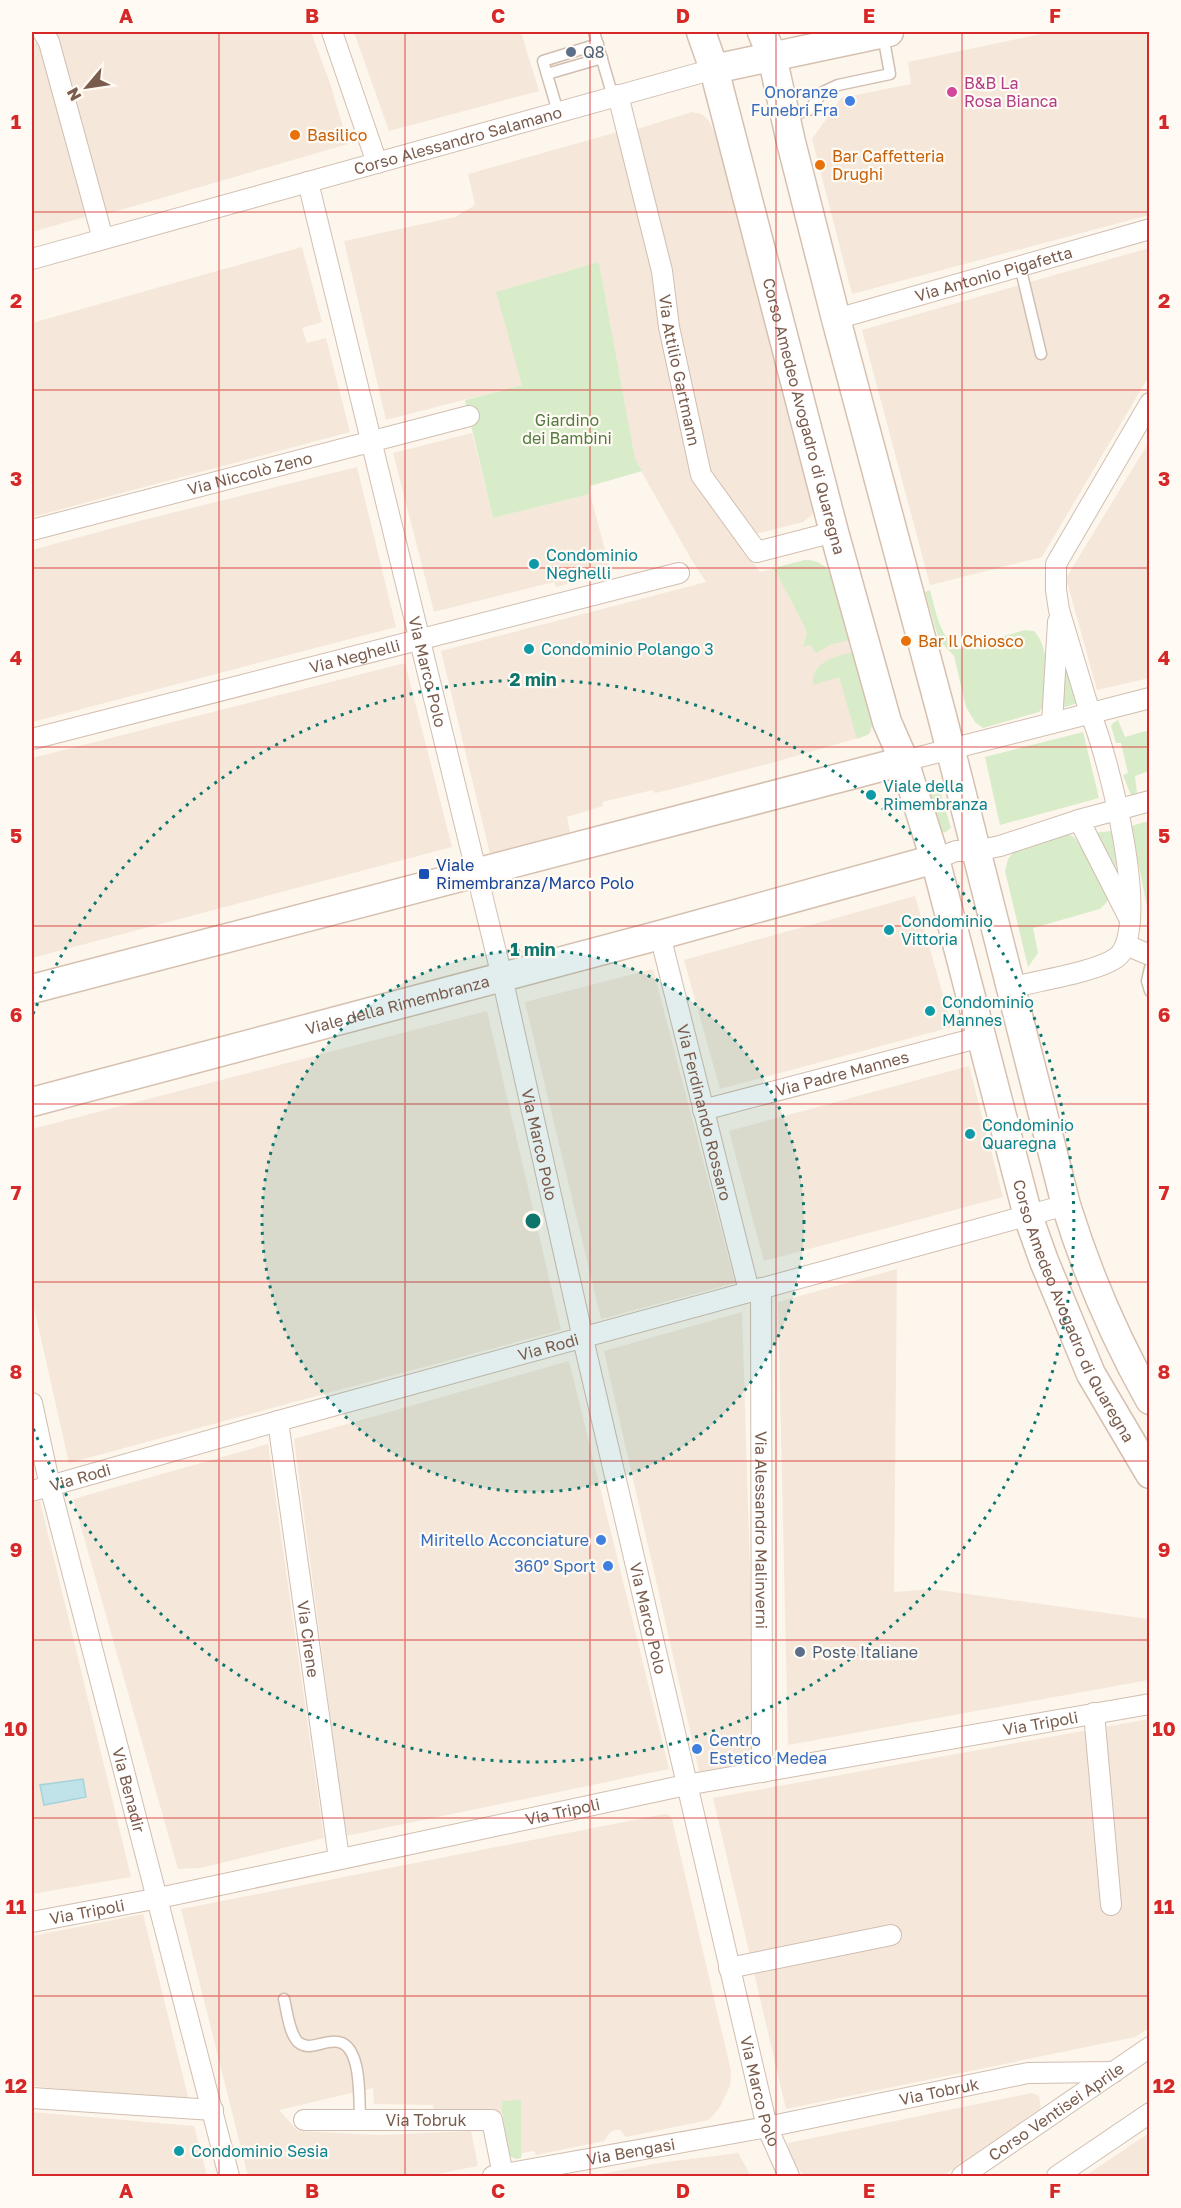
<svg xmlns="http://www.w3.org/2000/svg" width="1181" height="2208" font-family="'Golos Text',sans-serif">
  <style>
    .residential { fill: #f5e8da }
    .green { fill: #d8ecc9 }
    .water { fill: #bfe3e8; stroke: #a5d3da; stroke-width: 1.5 }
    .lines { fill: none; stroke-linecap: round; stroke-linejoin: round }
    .lane-casing { stroke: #d1beb0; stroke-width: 13 }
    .street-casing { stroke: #d1beb0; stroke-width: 22 }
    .secondary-casing { stroke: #d6c0b0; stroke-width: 31 }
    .lane { stroke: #fff; stroke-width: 10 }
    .street { stroke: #fff; stroke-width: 20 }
    .secondary { stroke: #fff; stroke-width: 28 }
    .grid { fill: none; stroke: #d62828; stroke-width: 1.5; stroke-opacity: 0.55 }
    .ring { fill: none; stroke: #0f766e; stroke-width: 3; stroke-dasharray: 3 6 }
    .service-dot { fill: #5c6f8a; stroke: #fffaf3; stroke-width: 2 }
    .hotel-dot { fill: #d1479c; stroke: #fffaf3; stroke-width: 2 }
    .shop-dot { fill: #3f7fe0; stroke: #fffaf3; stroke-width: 2 }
    .food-dot { fill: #e8710a; stroke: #fffaf3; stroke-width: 2 }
    .culture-dot { fill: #0f9aa8; stroke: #fffaf3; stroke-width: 2 }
    .transit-dot { fill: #1a4fb4; stroke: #fffaf3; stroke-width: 2 }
    .labels { text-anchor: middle; stroke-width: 4.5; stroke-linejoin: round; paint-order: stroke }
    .service-label { font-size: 16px; fill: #4e5e75; stroke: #fffaf3; text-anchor: start }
    .hotel-label { font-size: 16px; fill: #b23c85; stroke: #fffaf3; text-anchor: start }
    .shop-label { font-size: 16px; fill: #366cbe; stroke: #fffaf3; text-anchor: end }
    .food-label { font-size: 16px; fill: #c56008; stroke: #fffaf3; text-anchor: start }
    .street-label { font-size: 16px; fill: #7a5c4d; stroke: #fffaf3 }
    .park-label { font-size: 16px; fill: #537a41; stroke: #fffaf3 }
    .culture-label { font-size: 16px; fill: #0d838f; stroke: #fffaf3; text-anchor: start }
    .transit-label { font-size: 16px; fill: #164399; stroke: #fffaf3; text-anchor: start }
    .centre { fill: #0f766e; stroke: #fffaf3; stroke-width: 3 }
    .ring-label { font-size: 18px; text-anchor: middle; font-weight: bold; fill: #0f766e; stroke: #fffaf3; stroke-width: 4.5; stroke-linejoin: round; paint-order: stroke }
    .neatline { fill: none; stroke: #d62828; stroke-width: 2 }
    .grid-label { font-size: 20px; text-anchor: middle; font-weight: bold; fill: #d62828 }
  </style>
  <rect width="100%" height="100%" fill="#fdf6ec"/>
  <!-- residential -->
  <g class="residential">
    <polygon points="51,32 311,32 331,86 348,144 103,215"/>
    <polygon points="354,32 521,32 539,91 389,131"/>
    <polygon points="1050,32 1149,32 1149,215 852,294 812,139 841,98 911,84 908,62"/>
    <polygon points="43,40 92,215 32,232 32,44"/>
    <polygon points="692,112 702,114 709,121 718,139 815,506 812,515 803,522 752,535 707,473 634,130"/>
    <polygon points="621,131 659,288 696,480 760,572 805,560 818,562 828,570 832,576 872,724 871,732 865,736 782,760 669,790 655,793 653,790 602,802 603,806 567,817 570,832 490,854 441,651 706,582 691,559 635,460 599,262 522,385 386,420 344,241 455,217 475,205 468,174"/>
    <polygon points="302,247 322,322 302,328 307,343 326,338 350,432 32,517 32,323"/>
    <polygon points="1149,248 1149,376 1042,557 930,585 862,330"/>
    <polygon points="472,433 493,518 590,494 611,572 556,587 554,582 434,612 393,453"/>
    <polygon points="1149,442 1149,678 1097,690 1066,578"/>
    <polygon points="357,467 396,627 32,722 32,550 139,521"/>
    <polygon points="405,663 452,847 32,958 32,758"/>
    <polygon points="915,896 952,1027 720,1089 684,960"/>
    <polygon points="653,969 735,1283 601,1319 525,1002"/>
    <polygon points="487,1011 561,1330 69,1463 32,1299 32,1129"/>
    <polygon points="969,1066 1003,1197 764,1261 729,1131"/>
    <polygon points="897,1269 894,1592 932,1589 1149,1619 1149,1680 788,1745 778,1302"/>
    <polygon points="742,1312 756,1764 700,1775 604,1351"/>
    <polygon points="569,1361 669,1769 346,1836 294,1439"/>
    <polygon points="268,1444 324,1838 201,1868 178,1869 73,1499"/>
    <polygon points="40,1501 131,1877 32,1894 32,1503"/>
    <polygon points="1149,1719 1149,2028 1135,2037 786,2109 713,1798"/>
    <polygon points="664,1814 669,1815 672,1819 731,2071 730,2086 720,2107 709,2120 626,2137 620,2130 615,2130 610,2132 604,2141 536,2155 534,2151 522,2153 521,2158 516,2159 510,2156 502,2113 434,2111 433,2105 374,2104 373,2088 279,2110 298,2131 380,2135 471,2131 478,2166 427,2176 248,2176 181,1909"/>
    <polygon points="143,1914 189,2101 32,2086 32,1936"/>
    <polygon points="1032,2093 1039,2096 1041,2108 943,2176 804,2176 790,2159 788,2143"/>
    <polygon points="32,2112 194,2126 207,2176 32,2176"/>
    <polygon points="1149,2133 1149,2176 1085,2176"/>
    <polygon points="738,2153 751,2176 596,2175 659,2163"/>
  </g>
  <!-- green -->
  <g class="green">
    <polygon points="599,262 635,459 642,471 590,486 590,494 493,518 465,400 522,385 496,292"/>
    <path d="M 805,560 C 817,560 826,565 832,576 L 850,640 L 832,644 L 816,653 L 810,645 L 803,647 L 807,633 L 805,627 L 774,568 Z"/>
    <path d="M 930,590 C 936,611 939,638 960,649 L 1025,630 L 1034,631 C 1052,651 1045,680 1044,705 L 1039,712 L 983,728 L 975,722 L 966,707 L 954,656 L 939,640 L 925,592 Z"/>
    <path d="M 853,652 L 872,724 L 869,734 L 857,739 L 839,677 L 813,685 C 811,661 835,657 853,652 Z"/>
    <polygon points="1064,653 1078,703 1059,709"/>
    <polygon points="1118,720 1125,737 1149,730 1149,771 1135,776 1137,793 1131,795 1123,775 1128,773 1121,743 1116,743 1111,726 1113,723"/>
    <polygon points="1083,732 1099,798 1000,825 985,757"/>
    <polygon points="937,787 940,790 951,828 946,832 940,833 928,794 930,790"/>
    <polygon points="1149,821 1149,917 1131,826"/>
    <polygon points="1111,831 1115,835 1116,872 1093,833"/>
    <polygon points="1069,834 1075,838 1108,892 1107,902 1100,909 1033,928 1038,953 1028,967 1005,871 1008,859 1017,848"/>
    <polygon points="521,2100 521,2158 516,2159 510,2156 502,2112 502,2101"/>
  </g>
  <!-- water -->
  <polygon class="water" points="83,1779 86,1797 44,1805 40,1785"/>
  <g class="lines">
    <defs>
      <g id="lane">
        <polyline points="594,32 613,97"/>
        <polyline points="547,74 602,58"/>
        <polyline points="558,112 543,61 598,44"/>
        <polyline points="786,117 809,110 823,92 838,85 890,74 883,35"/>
        <polyline points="1020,266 1041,354"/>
        <polyline points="1150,968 1147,981 1150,991"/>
        <path d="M 284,1999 C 287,2011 289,2033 298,2042 C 305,2048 312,2046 320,2044 C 327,2042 335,2040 342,2043 C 362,2052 359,2101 360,2120"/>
      </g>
      <g id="street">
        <polyline points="43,32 49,42 103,239"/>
        <polyline points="332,32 377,163"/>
        <path id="s1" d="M 618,95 L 662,271 L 669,327 L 701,475 L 757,552 L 834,532"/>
        <path id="s2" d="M 308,182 L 502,977 L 587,1356 L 767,2127 L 789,2176"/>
        <path id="s3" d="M 32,259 L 714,69"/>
        <path id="s4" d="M 836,319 L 1150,229"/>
        <path id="s5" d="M 32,530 L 469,416"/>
        <polyline points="1052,723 1058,622"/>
        <path id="s6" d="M 32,739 L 679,573"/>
        <polyline points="904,761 1150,698"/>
        <polyline points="1079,820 1128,916"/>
        <polyline points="935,859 956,851 976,851 1000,846 1079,820 1150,801"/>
        <path id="s7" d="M 660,935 L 749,1291"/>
        <polyline points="1126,945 1150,955"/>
        <path d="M 1010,988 C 1036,981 1096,972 1116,958 C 1154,932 1107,751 1090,713 L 1059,610 L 1056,590 L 1056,564 L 1150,403"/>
        <path id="s8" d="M 703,1110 L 981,1037"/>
        <path id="s9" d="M 761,1288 L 762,1772"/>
        <path id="s10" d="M 32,1403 L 50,1486 L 229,2176"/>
        <path id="s11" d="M 278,1421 L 339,1859"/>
        <path id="s12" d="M 32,1491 L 278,1421 L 1066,1205"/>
        <polyline points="1094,1713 1111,1905"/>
        <path id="s13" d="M 32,1922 L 159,1898 L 686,1785 L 1150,1704"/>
        <polyline points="729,1968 891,1935"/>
        <polyline points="32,2098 213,2110"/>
        <path id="s14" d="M 304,2120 L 492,2120 L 503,2175"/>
        <path id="s15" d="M 493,2176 L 767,2127 L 1028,2073 L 1114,2072"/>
        <path id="s16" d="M 962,2176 L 1150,2047"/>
        <polyline points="1057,2176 1150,2113"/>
      </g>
      <g id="secondary">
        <path id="s17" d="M 701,32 L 714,69 L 834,532 L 887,722 L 904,761 L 935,859 L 1028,1216 L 1044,1261 L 1091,1374 L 1150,1474"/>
        <path d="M 762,32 L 772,56 L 791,142 L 836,319 L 942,716 L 1066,1205 C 1087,1273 1115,1338 1150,1400"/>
        <polyline points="714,69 889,32"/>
        <polyline points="32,989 904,761"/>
        <path id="s18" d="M 32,1102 L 660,935 L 935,859"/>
      </g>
    </defs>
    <!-- lane casing -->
    <use href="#lane" class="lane-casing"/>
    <!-- street casing -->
    <use href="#street" class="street-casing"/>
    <!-- secondary casing -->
    <use href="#secondary" class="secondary-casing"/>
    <!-- lane -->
    <use href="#lane" class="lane"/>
    <!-- street -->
    <use href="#street" class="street"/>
    <!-- secondary -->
    <use href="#secondary" class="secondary"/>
  </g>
  <!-- grid -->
  <path class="grid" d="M 219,32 L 219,2176M 405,32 L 405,2176M 590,32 L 590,2176M 776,32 L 776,2176M 962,32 L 962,2176M 32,212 L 1150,212M 32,390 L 1150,390M 32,568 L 1150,568M 32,747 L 1150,747M 32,926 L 1150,926M 32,1104 L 1150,1104M 32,1282 L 1150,1282M 32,1461 L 1150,1461M 32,1640 L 1150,1640M 32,1818 L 1150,1818M 32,1996 L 1150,1996"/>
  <!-- distance rings -->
  <circle cx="533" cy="1221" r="271" fill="#0f766e" fill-opacity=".12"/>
  <g class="ring">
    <circle cx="533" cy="1221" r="271"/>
    <path d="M33 1014A541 541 0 1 1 33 1428"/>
  </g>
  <!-- markers -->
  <g class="service-dot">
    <circle cx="571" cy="52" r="6"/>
    <circle cx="800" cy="1652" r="6"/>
  </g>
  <circle class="hotel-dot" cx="952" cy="92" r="6"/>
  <g class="shop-dot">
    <circle cx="850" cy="101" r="6"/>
    <circle cx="601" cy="1540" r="6"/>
    <circle cx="608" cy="1566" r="6"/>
    <circle cx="697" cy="1749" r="6"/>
  </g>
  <g class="food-dot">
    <circle cx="295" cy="135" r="6"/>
    <circle cx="820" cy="165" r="6"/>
    <circle cx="906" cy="641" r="6"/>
  </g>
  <g class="culture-dot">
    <circle cx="534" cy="564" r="6"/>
    <circle cx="529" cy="649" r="6"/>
    <circle cx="871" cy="795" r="6"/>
    <circle cx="889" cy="930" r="6"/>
    <circle cx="930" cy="1011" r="6"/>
    <circle cx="970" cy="1134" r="6"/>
    <circle cx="179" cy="2151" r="6"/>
  </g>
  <rect class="transit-dot" x="418" y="868" width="12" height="12" rx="3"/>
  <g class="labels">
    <!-- service labels -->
    <g class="service-label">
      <text x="583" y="58">Q8</text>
      <text x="812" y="1658">Poste Italiane</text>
    </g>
    <!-- hotel labels -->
    <g class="hotel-label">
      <text x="964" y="89">B&amp;B La<tspan x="964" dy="18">Rosa Bianca</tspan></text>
    </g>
    <!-- shop labels -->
    <g class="shop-label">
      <text x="838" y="98">Onoranze<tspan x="838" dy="18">Funebri Fra</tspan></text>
      <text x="589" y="1546">Miritello Acconciature</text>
      <text x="596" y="1572">360° Sport</text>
      <text x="709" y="1746" text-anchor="start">Centro<tspan x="709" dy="18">Estetico Medea</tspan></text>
    </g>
    <!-- food labels -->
    <g class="food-label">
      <text x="307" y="141">Basilico</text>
      <text x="832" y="162">Bar Caffetteria<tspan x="832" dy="18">Drughi</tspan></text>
      <text x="918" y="647">Bar Il Chiosco</text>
    </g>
    <!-- street labels -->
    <g class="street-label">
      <text dy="6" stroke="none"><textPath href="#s3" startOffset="442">Corso Alessandro Salamano</textPath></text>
      <text dy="6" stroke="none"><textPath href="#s4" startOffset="164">Via Antonio Pigafetta</textPath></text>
      <text dy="6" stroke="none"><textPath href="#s1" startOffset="282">Via Attilio Gartmann</textPath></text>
      <text dy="6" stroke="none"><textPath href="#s17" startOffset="398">Corso Amedeo Avogadro di Quaregna</textPath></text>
      <text dy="6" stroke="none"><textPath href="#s5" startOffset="225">Via Niccolò Zeno</textPath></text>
      <text dy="6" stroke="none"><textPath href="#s6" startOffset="333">Via Neghelli</textPath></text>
      <text dy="6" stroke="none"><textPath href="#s2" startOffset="504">Via Marco Polo</textPath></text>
      <text dy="6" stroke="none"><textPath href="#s18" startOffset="378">Viale della Rimembranza</textPath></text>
      <text dy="6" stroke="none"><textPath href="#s8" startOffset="144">Via Padre Mannes</textPath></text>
      <text dy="6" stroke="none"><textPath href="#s7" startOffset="183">Via Ferdinando Rossaro</textPath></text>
      <text dy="6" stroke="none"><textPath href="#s2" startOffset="990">Via Marco Polo</textPath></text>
      <text dy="6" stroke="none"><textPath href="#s17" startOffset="1334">Corso Amedeo Avogadro di Quaregna</textPath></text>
      <text dy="6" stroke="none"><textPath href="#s12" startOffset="536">Via Rodi</textPath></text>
      <text dy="6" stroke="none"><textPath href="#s12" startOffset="50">Via Rodi</textPath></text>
      <text dy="6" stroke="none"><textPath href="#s9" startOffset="242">Via Alessandro Malinverni</textPath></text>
      <text dy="6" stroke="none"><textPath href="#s2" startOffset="1476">Via Marco Polo</textPath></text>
      <text dy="6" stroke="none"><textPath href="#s11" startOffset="220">Via Cirene</textPath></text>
      <text dy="6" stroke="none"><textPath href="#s13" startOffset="1028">Via Tripoli</textPath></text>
      <text dy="6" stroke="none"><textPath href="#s10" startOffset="399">Via Benadir</textPath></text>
      <text dy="6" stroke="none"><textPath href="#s13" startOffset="542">Via Tripoli</textPath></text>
      <text dy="6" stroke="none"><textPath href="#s13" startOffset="56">Via Tripoli</textPath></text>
      <text dy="6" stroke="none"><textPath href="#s2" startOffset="1962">Via Marco Polo</textPath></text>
      <text dy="6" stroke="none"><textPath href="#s15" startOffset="454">Via Tobruk</textPath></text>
      <text dy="6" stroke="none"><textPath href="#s16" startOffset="114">Corso Ventisei Aprile</textPath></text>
      <text dy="6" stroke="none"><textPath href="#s14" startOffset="122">Via Tobruk</textPath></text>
      <text dy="6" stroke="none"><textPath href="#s15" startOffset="140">Via Bengasi</textPath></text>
    </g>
    <!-- park labels -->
    <g class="park-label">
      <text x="567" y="426">Giardino<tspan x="567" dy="18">dei Bambini</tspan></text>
    </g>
    <!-- culture labels -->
    <g class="culture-label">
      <text x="546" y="561">Condominio<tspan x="546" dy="18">Neghelli</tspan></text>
      <text x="541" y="655">Condominio Polango 3</text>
      <text x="883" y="792">Viale della<tspan x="883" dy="18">Rimembranza</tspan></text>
      <text x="901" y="927">Condominio<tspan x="901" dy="18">Vittoria</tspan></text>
      <text x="942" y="1008">Condominio<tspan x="942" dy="18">Mannes</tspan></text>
      <text x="982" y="1131">Condominio<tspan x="982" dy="18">Quaregna</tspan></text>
      <text x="191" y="2157">Condominio Sesia</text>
    </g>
    <!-- transit labels -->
    <g class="transit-label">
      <text x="436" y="871">Viale<tspan x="436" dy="18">Rimembranza/Marco Polo</tspan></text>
    </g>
  </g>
  <circle cx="533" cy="1221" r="9" class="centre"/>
  <g class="ring-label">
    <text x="533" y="686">2 min</text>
    <text x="533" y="956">1 min</text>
  </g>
  <!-- border -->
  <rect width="1181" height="2208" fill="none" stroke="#fffaf3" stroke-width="66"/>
  <!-- north arrow -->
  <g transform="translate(87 87) rotate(241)" stroke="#fffaf3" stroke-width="4.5" paint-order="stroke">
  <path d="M0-4.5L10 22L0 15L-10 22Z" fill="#7a5c4d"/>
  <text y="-9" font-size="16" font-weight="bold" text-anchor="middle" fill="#7a5c4d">N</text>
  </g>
  <rect x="33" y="33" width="1115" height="2142" class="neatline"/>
  <g class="grid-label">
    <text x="126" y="23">A</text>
    <text x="312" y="23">B</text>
    <text x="498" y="23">C</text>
    <text x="683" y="23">D</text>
    <text x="869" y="23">E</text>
    <text x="1055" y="23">F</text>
    <text x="16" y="129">1</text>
    <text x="1164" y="129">1</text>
    <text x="16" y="308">2</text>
    <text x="1164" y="308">2</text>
    <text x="16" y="486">3</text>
    <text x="1164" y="486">3</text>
    <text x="16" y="665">4</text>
    <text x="1164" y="665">4</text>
    <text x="16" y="843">5</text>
    <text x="1164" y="843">5</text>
    <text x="16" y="1022">6</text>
    <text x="1164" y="1022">6</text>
    <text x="16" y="1200">7</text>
    <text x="1164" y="1200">7</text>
    <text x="16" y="1379">8</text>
    <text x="1164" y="1379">8</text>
    <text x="16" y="1557">9</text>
    <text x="1164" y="1557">9</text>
    <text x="16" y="1736">10</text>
    <text x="1164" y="1736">10</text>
    <text x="16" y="1914">11</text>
    <text x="1164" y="1914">11</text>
    <text x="16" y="2093">12</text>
    <text x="1164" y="2093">12</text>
    <text x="126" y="2198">A</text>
    <text x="312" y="2198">B</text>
    <text x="498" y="2198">C</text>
    <text x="683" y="2198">D</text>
    <text x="869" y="2198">E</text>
    <text x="1055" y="2198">F</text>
  </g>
</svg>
